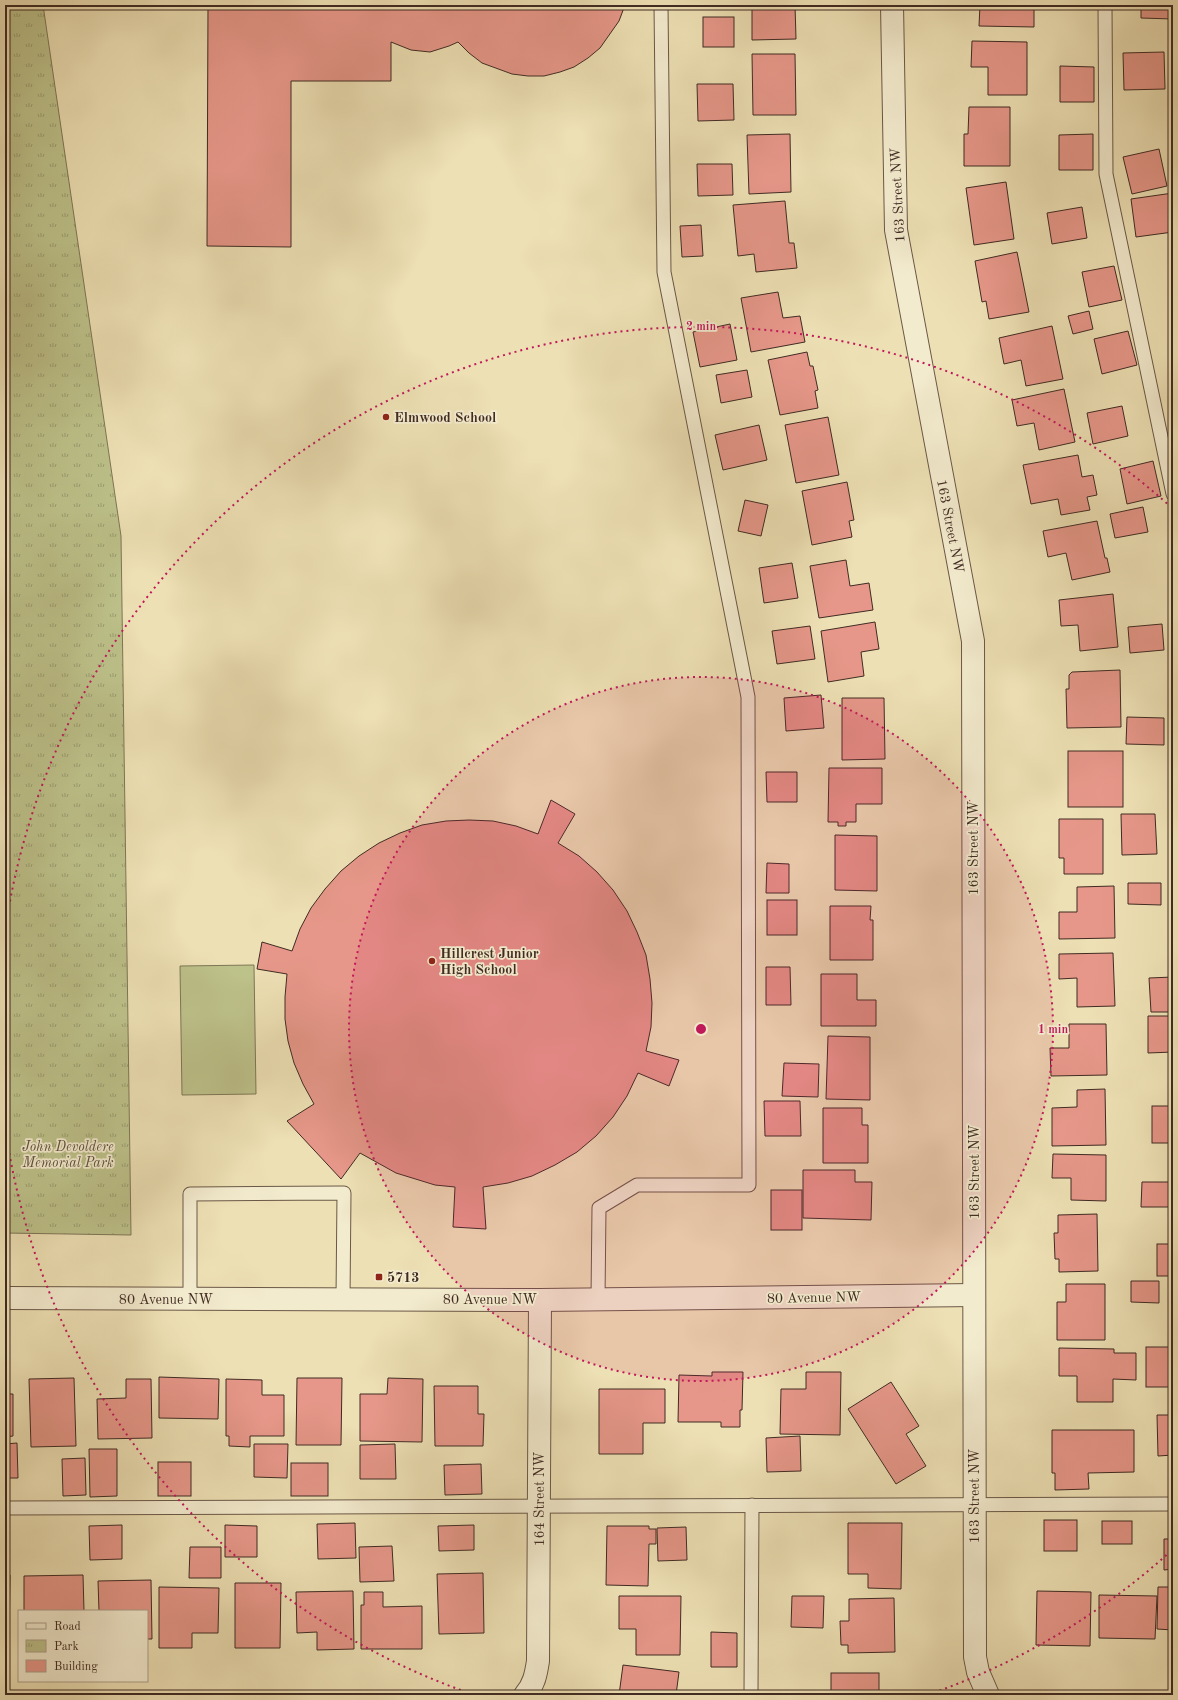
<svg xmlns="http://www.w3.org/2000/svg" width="1178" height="1700" font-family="'Old Standard TT',serif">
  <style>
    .park { fill: url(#park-tufts); stroke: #7e7656 }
    .pitch { fill: #bdc18a; stroke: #7e7656 }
    .building { fill: #e69789; stroke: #402b23 }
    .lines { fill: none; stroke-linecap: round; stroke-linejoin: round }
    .service-casing { stroke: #6b5847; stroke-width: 15 }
    .minor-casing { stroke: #6b5847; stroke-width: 24 }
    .service { stroke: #f3ebce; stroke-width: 13 }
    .minor { stroke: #f3ebce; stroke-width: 22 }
    .ring { fill: none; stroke: #c2185b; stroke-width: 2; stroke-dasharray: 2 4 }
    .poi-dot { fill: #8f2418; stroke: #f3ebce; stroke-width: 1.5 }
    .labels { text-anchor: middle; stroke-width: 3.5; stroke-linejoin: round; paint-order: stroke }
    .street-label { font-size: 14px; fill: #402b23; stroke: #f3ebce }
    .poi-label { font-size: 14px; font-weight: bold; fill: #402b23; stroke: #f3ebce; text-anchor: start }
    .park-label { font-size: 14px; font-style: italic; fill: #5f503d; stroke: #f3ebce }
    .centre { fill: #c2185b; stroke: #f3ebce; stroke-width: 2 }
    .ring-label { font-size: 12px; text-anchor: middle; font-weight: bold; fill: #c2185b; stroke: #f3ebce; stroke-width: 3.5; stroke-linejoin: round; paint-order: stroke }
  </style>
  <defs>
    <pattern id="park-tufts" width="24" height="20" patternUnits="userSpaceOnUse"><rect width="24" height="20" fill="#bdc18a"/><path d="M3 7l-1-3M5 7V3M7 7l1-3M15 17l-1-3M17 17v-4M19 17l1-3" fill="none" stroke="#9b9d70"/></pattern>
  </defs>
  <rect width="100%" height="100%" fill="#ede0b4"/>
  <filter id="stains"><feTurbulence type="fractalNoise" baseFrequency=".005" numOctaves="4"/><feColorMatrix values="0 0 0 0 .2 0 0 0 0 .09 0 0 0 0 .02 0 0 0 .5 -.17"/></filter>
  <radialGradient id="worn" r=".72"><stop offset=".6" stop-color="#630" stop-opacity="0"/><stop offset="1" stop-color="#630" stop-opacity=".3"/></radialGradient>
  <!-- park -->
  <polygon class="park" points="5,5 43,5 121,536 131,1235 5,1233"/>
  <!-- pitch -->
  <polygon class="pitch" points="254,965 256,1094 182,1095 180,966"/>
  <!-- building -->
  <g class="building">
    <polygon points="208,5 625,5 619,21 600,48 588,58 574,67 560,72 544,76 528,76 512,74 482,63 469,53 458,42 449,46 430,52 411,50 391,42 391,81 291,81 291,247 207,246"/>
    <polygon points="752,5 795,5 796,39 752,40"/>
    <polygon points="980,5 1034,5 1034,27 979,26"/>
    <polygon points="1141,5 1173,5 1173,19 1141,18"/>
    <rect x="703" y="17" width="31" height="30"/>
    <polygon points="972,41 1027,42 1027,95 988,95 988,67 971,67"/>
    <polygon points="1164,52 1165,89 1124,90 1123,53"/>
    <polygon points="752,54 795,54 796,115 753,115"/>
    <polygon points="1060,66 1094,67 1094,102 1060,102"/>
    <polygon points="697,84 733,84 734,120 698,121"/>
    <polygon points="969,107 1010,107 1010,166 964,166 964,134 968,134"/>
    <polygon points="790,134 791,192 749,194 747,135"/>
    <polygon points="1093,134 1093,170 1059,170 1059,135"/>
    <polygon points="1159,149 1167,186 1132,194 1123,157"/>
    <polygon points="697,164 732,164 733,195 698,196"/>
    <polygon points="1006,182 1014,239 974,245 966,188"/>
    <polygon points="1173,193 1173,232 1136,237 1131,199"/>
    <polygon points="785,201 789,243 794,243 797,268 756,272 754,254 738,256 733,205"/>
    <polygon points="1082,207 1087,238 1052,244 1047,213"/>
    <polygon points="701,225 703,256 682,257 680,226"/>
    <polygon points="1017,252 1029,312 989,319 986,301 982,302 975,261"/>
    <polygon points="1114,266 1122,300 1089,307 1082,272"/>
    <polygon points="778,292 783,318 800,316 805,342 751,352 741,298"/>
    <polygon points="1089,311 1093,329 1073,334 1068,316"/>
    <polygon points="730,324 737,360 700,367 693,332"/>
    <polygon points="1052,326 1063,379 1026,386 1021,360 1004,364 999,338"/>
    <polygon points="1128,331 1137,365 1102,374 1094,339"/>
    <polygon points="807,352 810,366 813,366 818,390 815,391 818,408 780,415 768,360"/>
    <polygon points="747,370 752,397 721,403 716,375"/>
    <polygon points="1064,389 1075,442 1039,450 1034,423 1017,426 1012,400"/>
    <polygon points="1122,406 1128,436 1093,444 1087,413"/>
    <polygon points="828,417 839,475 796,483 785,425"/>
    <polygon points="759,425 767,460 723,470 715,435"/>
    <polygon points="1078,455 1082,477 1093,475 1097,495 1087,497 1090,510 1061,515 1058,499 1031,504 1023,465"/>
    <polygon points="1153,461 1161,496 1127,504 1120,469"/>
    <polygon points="847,482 854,520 849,521 852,537 812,545 802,491"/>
    <polygon points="745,500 768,505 761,536 738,531"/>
    <polygon points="1143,507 1148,532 1115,538 1110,514"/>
    <polygon points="1097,521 1105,558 1107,558 1110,572 1072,580 1066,553 1048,557 1043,531"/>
    <polygon points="846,560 850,586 869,583 873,610 819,618 810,566"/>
    <polygon points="792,563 798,598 764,603 759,568"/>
    <polygon points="1113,594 1118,647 1080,651 1078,625 1061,626 1059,600"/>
    <polygon points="875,622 879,649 861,652 864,676 828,682 821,631"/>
    <polygon points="1162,624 1164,650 1130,653 1128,627"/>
    <polygon points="810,626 815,659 777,664 772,631"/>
    <polygon points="1120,670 1121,727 1067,728 1066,689 1069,689 1069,675 1072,672"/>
    <polygon points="821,695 824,728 786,731 784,698"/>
    <polygon points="842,698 884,698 885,759 842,760"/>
    <polygon points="1127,717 1164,718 1164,745 1126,744"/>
    <rect x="1068" y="751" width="55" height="56"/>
    <polygon points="829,768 882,768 882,804 856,804 856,822 846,822 846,826 838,826 838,822 828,822"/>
    <polygon points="766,772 797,772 797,802 767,802"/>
    <polygon points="551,800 575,814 558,843 579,856 597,872 613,890 627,911 637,932 646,955 650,979 652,1003 651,1027 646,1051 679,1060 669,1086 638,1073 627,1096 613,1117 596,1136 577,1152 555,1165 532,1176 508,1183 483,1187 486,1229 453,1227 455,1187 435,1185 396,1173 360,1153 341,1179 287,1121 314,1104 303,1084 294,1063 288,1041 285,1019 285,997 287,974 257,969 262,942 292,951 300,929 311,908 325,889 341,871 359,856 379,843 400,833 422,825 446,821 469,820 493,821 516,826 538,834"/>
    <polygon points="1121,814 1155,814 1157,854 1122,855"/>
    <polygon points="1059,819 1103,819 1103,874 1064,874 1064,858 1059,858"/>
    <polygon points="835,835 877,836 877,891 835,890"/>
    <polygon points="767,863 789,864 789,893 766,893"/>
    <polygon points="1128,883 1161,883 1161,905 1128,904"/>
    <polygon points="1114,886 1115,938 1059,939 1059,912 1077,912 1077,887"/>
    <rect x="767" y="900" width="30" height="35"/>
    <polygon points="830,906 871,906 870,920 873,920 873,960 830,960"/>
    <polygon points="1113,953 1115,1006 1077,1007 1077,978 1059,979 1059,954"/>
    <polygon points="766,967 790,967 791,1005 766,1005"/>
    <polygon points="821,974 857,974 857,1000 876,1000 876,1026 821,1026"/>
    <polygon points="1173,977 1173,1012 1151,1012 1149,978"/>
    <polygon points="1148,1016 1173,1016 1173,1052 1148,1053"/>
    <polygon points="1069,1024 1106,1024 1107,1075 1051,1076 1050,1048 1069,1048"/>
    <polygon points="828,1036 870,1037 870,1100 826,1099"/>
    <polygon points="784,1063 819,1064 818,1097 782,1096"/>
    <polygon points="1105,1089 1106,1145 1052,1146 1052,1108 1077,1107 1077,1090"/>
    <polygon points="764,1101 800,1101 801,1136 765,1136"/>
    <rect x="1152" y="1106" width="21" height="37"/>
    <polygon points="823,1108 862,1108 862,1125 868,1125 868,1163 823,1163"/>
    <polygon points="1053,1154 1106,1155 1106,1201 1071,1200 1071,1178 1052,1178"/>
    <polygon points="803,1170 855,1170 855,1182 872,1182 871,1220 803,1218"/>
    <polygon points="1142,1182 1173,1182 1173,1207 1141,1207"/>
    <rect x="771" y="1190" width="31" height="40"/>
    <polygon points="1097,1214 1098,1271 1059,1272 1059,1259 1055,1259 1054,1233 1058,1233 1058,1215"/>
    <rect x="1157" y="1244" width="16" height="32"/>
    <polygon points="1131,1281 1159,1281 1159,1303 1131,1302"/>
    <polygon points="1066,1284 1105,1284 1105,1340 1057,1340 1057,1302 1066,1302"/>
    <rect x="1146" y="1347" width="27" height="40"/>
    <polygon points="1059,1348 1114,1349 1114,1353 1136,1353 1136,1380 1113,1379 1113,1402 1077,1402 1077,1376 1059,1376"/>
    <polygon points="712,1372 743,1372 742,1410 740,1410 740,1427 721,1427 721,1422 678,1422 679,1375 712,1376"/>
    <polygon points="806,1372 841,1372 840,1435 780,1434 781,1389 806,1389"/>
    <polygon points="159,1377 219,1379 218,1419 159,1418"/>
    <polygon points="74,1378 76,1446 31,1447 29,1379"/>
    <polygon points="297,1378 342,1378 341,1445 296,1445"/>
    <polygon points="388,1378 423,1379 422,1442 360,1441 360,1394 387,1394"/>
    <polygon points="126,1379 151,1379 152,1438 98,1439 97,1399 126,1398"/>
    <polygon points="226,1379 262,1380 262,1395 284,1395 284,1436 250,1436 250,1447 229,1446 229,1436 226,1436"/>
    <polygon points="891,1382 919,1426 906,1434 926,1466 896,1484 848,1409"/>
    <polygon points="434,1386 478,1386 478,1414 484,1414 483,1446 435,1446"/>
    <polygon points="599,1389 665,1389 665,1423 643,1423 643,1454 599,1454"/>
    <polygon points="5,1394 13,1394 13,1436 5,1437"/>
    <polygon points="1157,1415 1173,1415 1173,1455 1158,1456"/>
    <polygon points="1052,1430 1134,1430 1134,1472 1088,1473 1089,1489 1055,1490 1055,1473 1052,1473"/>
    <polygon points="800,1436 801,1471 767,1472 766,1438"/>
    <polygon points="17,1443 18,1478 5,1478 5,1444"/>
    <polygon points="254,1444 288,1444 287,1478 254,1477"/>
    <polygon points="395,1444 396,1479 360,1479 360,1445"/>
    <polygon points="89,1449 117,1449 117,1496 90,1497"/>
    <polygon points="85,1458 86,1495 63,1496 62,1459"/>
    <rect x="158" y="1462" width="33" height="34"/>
    <rect x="291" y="1463" width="37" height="33"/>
    <polygon points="481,1464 482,1494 445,1495 444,1465"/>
    <rect x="1044" y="1520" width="33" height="31"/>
    <rect x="1102" y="1521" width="30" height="23"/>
    <polygon points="355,1523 356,1558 318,1559 317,1524"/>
    <polygon points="848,1523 902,1523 901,1589 868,1588 868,1574 848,1574"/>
    <polygon points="122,1525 122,1559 90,1560 89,1526"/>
    <polygon points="225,1525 257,1526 257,1557 225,1557"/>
    <polygon points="474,1525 474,1550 439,1551 438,1526"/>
    <polygon points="607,1526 649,1526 649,1529 656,1529 656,1544 649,1544 648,1586 606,1585"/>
    <polygon points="686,1527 687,1560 658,1561 657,1528"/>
    <polygon points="1164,1539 1173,1539 1173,1569 1164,1570"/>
    <polygon points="392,1546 394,1581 360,1582 359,1547"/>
    <polygon points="190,1547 221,1547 221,1578 189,1578"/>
    <polygon points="483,1573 484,1633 439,1634 437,1574"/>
    <polygon points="5,1575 10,1575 9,1642 5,1642"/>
    <polygon points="83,1575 84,1611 24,1611 24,1576"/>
    <polygon points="151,1580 152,1639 147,1639 147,1611 99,1611 98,1581"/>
    <polygon points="235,1583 281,1583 280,1648 235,1648"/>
    <polygon points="159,1587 219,1588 218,1633 192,1633 192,1648 159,1648"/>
    <polygon points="1158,1587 1173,1587 1173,1630 1157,1629"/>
    <polygon points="353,1591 354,1649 317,1650 317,1632 297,1633 296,1592"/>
    <polygon points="1037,1591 1091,1592 1090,1646 1036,1645"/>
    <polygon points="364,1592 383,1592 383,1607 422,1606 422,1649 361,1649 361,1605 364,1605"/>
    <polygon points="1099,1595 1157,1596 1155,1639 1099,1638"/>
    <polygon points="619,1596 681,1596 680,1655 636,1655 636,1629 619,1629"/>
    <polygon points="792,1596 824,1596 823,1628 791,1627"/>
    <polygon points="894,1598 895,1652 848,1653 848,1645 841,1645 840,1621 849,1621 849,1599"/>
    <polygon points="711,1632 737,1633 737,1667 711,1667"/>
    <polygon points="623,1665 679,1672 676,1695 619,1695"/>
    <rect x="831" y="1673" width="48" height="22"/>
  </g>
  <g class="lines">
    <defs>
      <g id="service">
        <polyline points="1105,5 1106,174 1173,494"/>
        <polyline points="190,1299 190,1194 344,1193 343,1299"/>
        <polyline points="598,1299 599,1208 637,1185 749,1185 748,697 664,272 661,5"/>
        <polyline points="5,1508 1173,1504"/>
        <polyline points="751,1695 752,1505"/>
      </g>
      <g id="minor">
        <polyline points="892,5 896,230 973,641 975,1657 978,1672 988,1695"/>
        <polyline points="5,1298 540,1300 974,1295"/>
        <path d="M 525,1695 C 534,1685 536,1674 538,1661 L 540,1300"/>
      </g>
    </defs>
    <!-- service casing -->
    <use href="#service" class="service-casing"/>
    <!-- minor casing -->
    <use href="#minor" class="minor-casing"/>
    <!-- service -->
    <use href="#service" class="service"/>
    <!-- minor -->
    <use href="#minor" class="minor"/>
  </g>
  <!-- distance rings -->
  <circle cx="701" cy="1029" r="352" fill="#c2185b" fill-opacity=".12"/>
  <g class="ring">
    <circle cx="701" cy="1029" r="352"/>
    <path d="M1171 1551A703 703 0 0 1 930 1694M472 1694A703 703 0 0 1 6 1133M6 925A703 703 0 0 1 1171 507"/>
  </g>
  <!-- markers -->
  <g class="poi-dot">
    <circle cx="386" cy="417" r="4"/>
    <circle cx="432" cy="961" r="4"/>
    <rect x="375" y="1273" width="8" height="8" rx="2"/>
  </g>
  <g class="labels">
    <!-- street labels -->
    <g class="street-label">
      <text transform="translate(897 195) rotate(-93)" y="5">163 Street NW</text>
      <text transform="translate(951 526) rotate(79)" y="5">163 Street NW</text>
      <text transform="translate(973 848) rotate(-90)" y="5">163 Street NW</text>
      <text transform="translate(974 1172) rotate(-90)" y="5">163 Street NW</text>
      <text transform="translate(814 1297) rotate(-1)" y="5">80 Avenue NW</text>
      <text x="166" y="1304">80 Avenue NW</text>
      <text x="490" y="1304">80 Avenue NW</text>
      <text transform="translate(974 1496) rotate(-90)" y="5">163 Street NW</text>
      <text transform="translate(539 1499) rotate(-90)" y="5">164 Street NW</text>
    </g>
    <!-- poi labels -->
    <g class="poi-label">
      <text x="394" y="422">Elmwood School</text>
      <text x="440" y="958">Hillcrest Junior<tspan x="440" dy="16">High School</tspan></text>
      <text x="387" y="1282">5713</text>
    </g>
    <!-- park labels -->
    <g class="park-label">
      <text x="68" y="1151">John Devoldere<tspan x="68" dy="16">Memorial Park</tspan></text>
    </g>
  </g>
  <circle cx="701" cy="1029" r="6" class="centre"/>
  <g class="ring-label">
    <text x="701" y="330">2 min</text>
    <text x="1053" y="1033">1 min</text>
  </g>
  <!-- margin -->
  <rect width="1178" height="1700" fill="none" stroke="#ede0b4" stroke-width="20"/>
  <rect x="6" y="6" width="1166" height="1688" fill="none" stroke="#402b23" stroke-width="2"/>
  <rect x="10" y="10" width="1158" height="1680" fill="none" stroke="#402b23"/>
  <!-- legend -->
  <rect x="18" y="1610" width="130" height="72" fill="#f3ebce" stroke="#ab9e8a"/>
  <rect x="26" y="1623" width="20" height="6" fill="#f3ebce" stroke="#ab9e8a"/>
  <text x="54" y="1630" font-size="12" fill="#402b23">Road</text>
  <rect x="26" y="1640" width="20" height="12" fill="url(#park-tufts)" stroke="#ab9e8a"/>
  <text x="54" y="1650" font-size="12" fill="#402b23">Park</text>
  <rect x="26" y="1660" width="20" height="12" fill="#e69789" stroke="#ab9e8a"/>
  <text x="54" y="1670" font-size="12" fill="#402b23">Building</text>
  <rect width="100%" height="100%" filter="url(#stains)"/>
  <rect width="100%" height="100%" fill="url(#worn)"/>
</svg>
